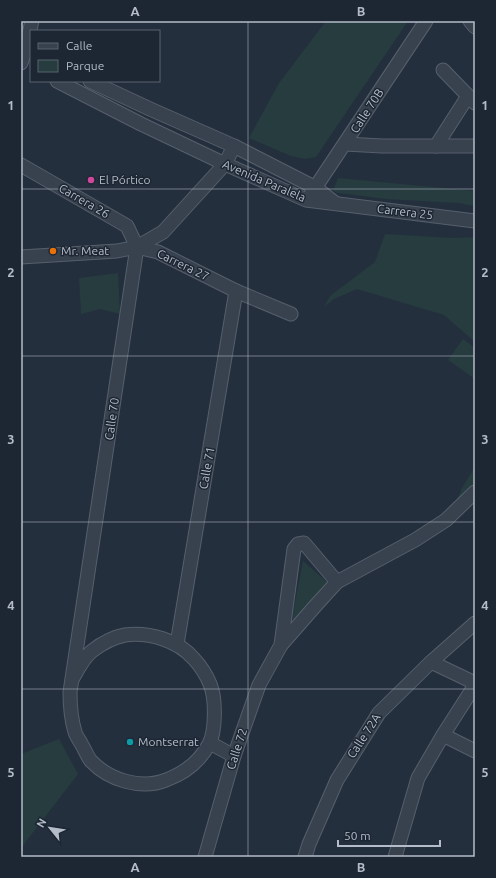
<svg xmlns="http://www.w3.org/2000/svg" width="496" height="878" font-family="Ubuntu,sans-serif">
  <style>
    .green { fill: #263c3f }
    .lines { fill: none; stroke-linecap: round; stroke-linejoin: round }
    .minor-casing { stroke: #565f6c; stroke-width: 15 }
    .minor { stroke: #38414e; stroke-width: 13 }
    .grid { fill: none; stroke: #b4bcc9; stroke-width: 1; stroke-opacity: 0.55 }
    .hotel-dot { fill: #d1479c; stroke: #1d2633; stroke-width: 1.5 }
    .food-dot { fill: #e8710a; stroke: #1d2633; stroke-width: 1.5 }
    .culture-dot { fill: #0f9aa8; stroke: #1d2633; stroke-width: 1.5 }
    .labels { text-anchor: middle; stroke-width: 3; stroke-linejoin: round; paint-order: stroke }
    .street-label { font-size: 12px; fill: #b4bcc9; stroke: #1d2633 }
    .poi-label { font-size: 12px; fill: #b4bcc9; stroke: #1d2633; text-anchor: start }
    .neatline { fill: none; stroke: #b4bcc9; stroke-width: 1.5 }
    .grid-label { font-size: 13px; text-anchor: middle; font-weight: bold; fill: #b4bcc9 }
  </style>
  <rect width="100%" height="100%" fill="#242f3e"/>
  <!-- green -->
  <g class="green">
    <polygon points="326,21 408,21 316,157 305,159 291,156 249,138 279,83"/>
    <polygon points="338,178 475,191 475,206 458,203 386,199 338,193 333,191"/>
    <polygon points="385,234 452,238 475,237 475,342 444,315 357,289 334,299 324,307 330,296 375,262"/>
    <polygon points="118,273 120,314 100,309 81,314 79,278"/>
    <polygon points="463,339 475,348 475,379 448,360"/>
    <polygon points="475,467 475,483 455,504 462,488"/>
    <polygon points="303,561 327,582 295,622 292,618"/>
    <polygon points="59,739 78,774 21,848 21,754"/>
  </g>
  <g class="lines">
    <defs>
      <g id="minor">
        <polyline points="470,21 475,27"/>
        <polyline points="21,63 25,51 32,21"/>
        <polyline points="443,70 475,103"/>
        <polyline points="57,81 141,124 225,164 306,200 475,221"/>
        <polyline points="90,81 150,109 234,146 316,188 335,203"/>
        <polyline points="345,144 382,146 475,146"/>
        <polyline points="436,146 468,96"/>
        <polyline points="21,165 127,226 137,247"/>
        <polyline points="311,194 426,21"/>
        <polyline points="137,247 163,232 225,164 234,146"/>
        <polyline points="21,257 117,251 137,247 158,252 236,291 291,314"/>
        <polyline points="177,644 236,291"/>
        <polyline points="281,645 294,549 298,544 304,543 337,582"/>
        <polyline points="431,662 475,683"/>
        <path d="M 73,678 C 78,669 84,657 92,651 C 101,644 114,637 125,635 C 149,632 178,640 194,659 C 200,665 207,676 210,684 C 216,698 216,731 209,744 C 200,761 185,773 166,780 C 141,790 109,780 91,761 C 87,756 85,750 82,745 C 80,741 76,736 75,732 C 71,719 70,705 70,692 L 137,247"/>
        <polyline points="443,735 475,751"/>
        <polyline points="210,743 234,756"/>
        <polyline points="205,857 234,756 259,685 281,645 317,604 337,582 415,540 446,520 475,492"/>
        <polyline points="305,857 309,844 337,780 379,713 431,662 475,623"/>
        <polyline points="395,857 418,778 443,735 475,685"/>
      </g>
    </defs>
    <!-- minor casing -->
    <use href="#minor" class="minor-casing"/>
    <!-- minor -->
    <use href="#minor" class="minor"/>
  </g>
  <!-- grid -->
  <path class="grid" d="M 248,21 L 248,857M 21,189 L 475,189M 21,356 L 475,356M 21,522 L 475,522M 21,689 L 475,689"/>
  <!-- markers -->
  <circle class="hotel-dot" cx="91" cy="180" r="4"/>
  <circle class="food-dot" cx="53" cy="251" r="4"/>
  <circle class="culture-dot" cx="130" cy="742" r="4"/>
  <g class="labels">
    <!-- street labels -->
    <g class="street-label">
      <text transform="translate(367 111) rotate(-57)" y="4">Calle 70B</text>
      <text transform="translate(264 181) rotate(23)" y="4">Avenida Paralela</text>
      <text transform="translate(84 201) rotate(30)" y="4">Carrera 26</text>
      <text transform="translate(405 212) rotate(7)" y="4">Carrera 25</text>
      <text transform="translate(183 265) rotate(26)" y="4">Carrera 27</text>
      <text transform="translate(112 419) rotate(-82)" y="4">Calle 70</text>
      <text transform="translate(207 468) rotate(-80)" y="4">Calle 71</text>
      <text transform="translate(364 736) rotate(-57)" y="4">Calle 72A</text>
      <text transform="translate(237 749) rotate(-72)" y="4">Calle 72</text>
    </g>
    <!-- poi labels -->
    <g class="poi-label">
      <text x="99" y="184">El Pórtico</text>
      <text x="61" y="255">Mr. Meat</text>
      <text x="138" y="746">Montserrat</text>
    </g>
  </g>
  <!-- border -->
  <rect width="496" height="878" fill="none" stroke="#1d2633" stroke-width="44"/>
  <!-- legend -->
  <rect x="30" y="30" width="130" height="52" fill="#1d2633" stroke="#59626f"/>
  <rect x="38" y="43" width="20" height="6" fill="#38414e" stroke="#59626f"/>
  <text x="66" y="50" font-size="12" fill="#b4bcc9">Calle</text>
  <rect x="38" y="60" width="20" height="12" fill="#263c3f" stroke="#59626f"/>
  <text x="66" y="70" font-size="12" fill="#b4bcc9">Parque</text>
  <!-- north arrow -->
  <g transform="translate(50 828) rotate(300)" stroke="#1d2633" stroke-width="3" paint-order="stroke">
  <path d="M0-3L7 15L0 10L-7 15Z" fill="#b4bcc9"/>
  <text y="-6" font-size="11" font-weight="bold" text-anchor="middle" fill="#b4bcc9">N</text>
  </g>
  <!-- scale -->
  <path d="M338 840v6h102v-6" fill="none" stroke="#b4bcc9" stroke-width="2"/>
  <text x="344" y="840" font-size="12" fill="#b4bcc9" stroke="#1d2633" stroke-width="3" paint-order="stroke">50 m</text>
  <rect x="22" y="22" width="452" height="834" class="neatline"/>
  <g class="grid-label">
    <text x="135" y="16">A</text>
    <text x="361" y="16">B</text>
    <text x="11" y="110">1</text>
    <text x="485" y="110">1</text>
    <text x="11" y="277">2</text>
    <text x="485" y="277">2</text>
    <text x="11" y="444">3</text>
    <text x="485" y="444">3</text>
    <text x="11" y="610">4</text>
    <text x="485" y="610">4</text>
    <text x="11" y="777">5</text>
    <text x="485" y="777">5</text>
    <text x="135" y="872">A</text>
    <text x="361" y="872">B</text>
  </g>
</svg>
